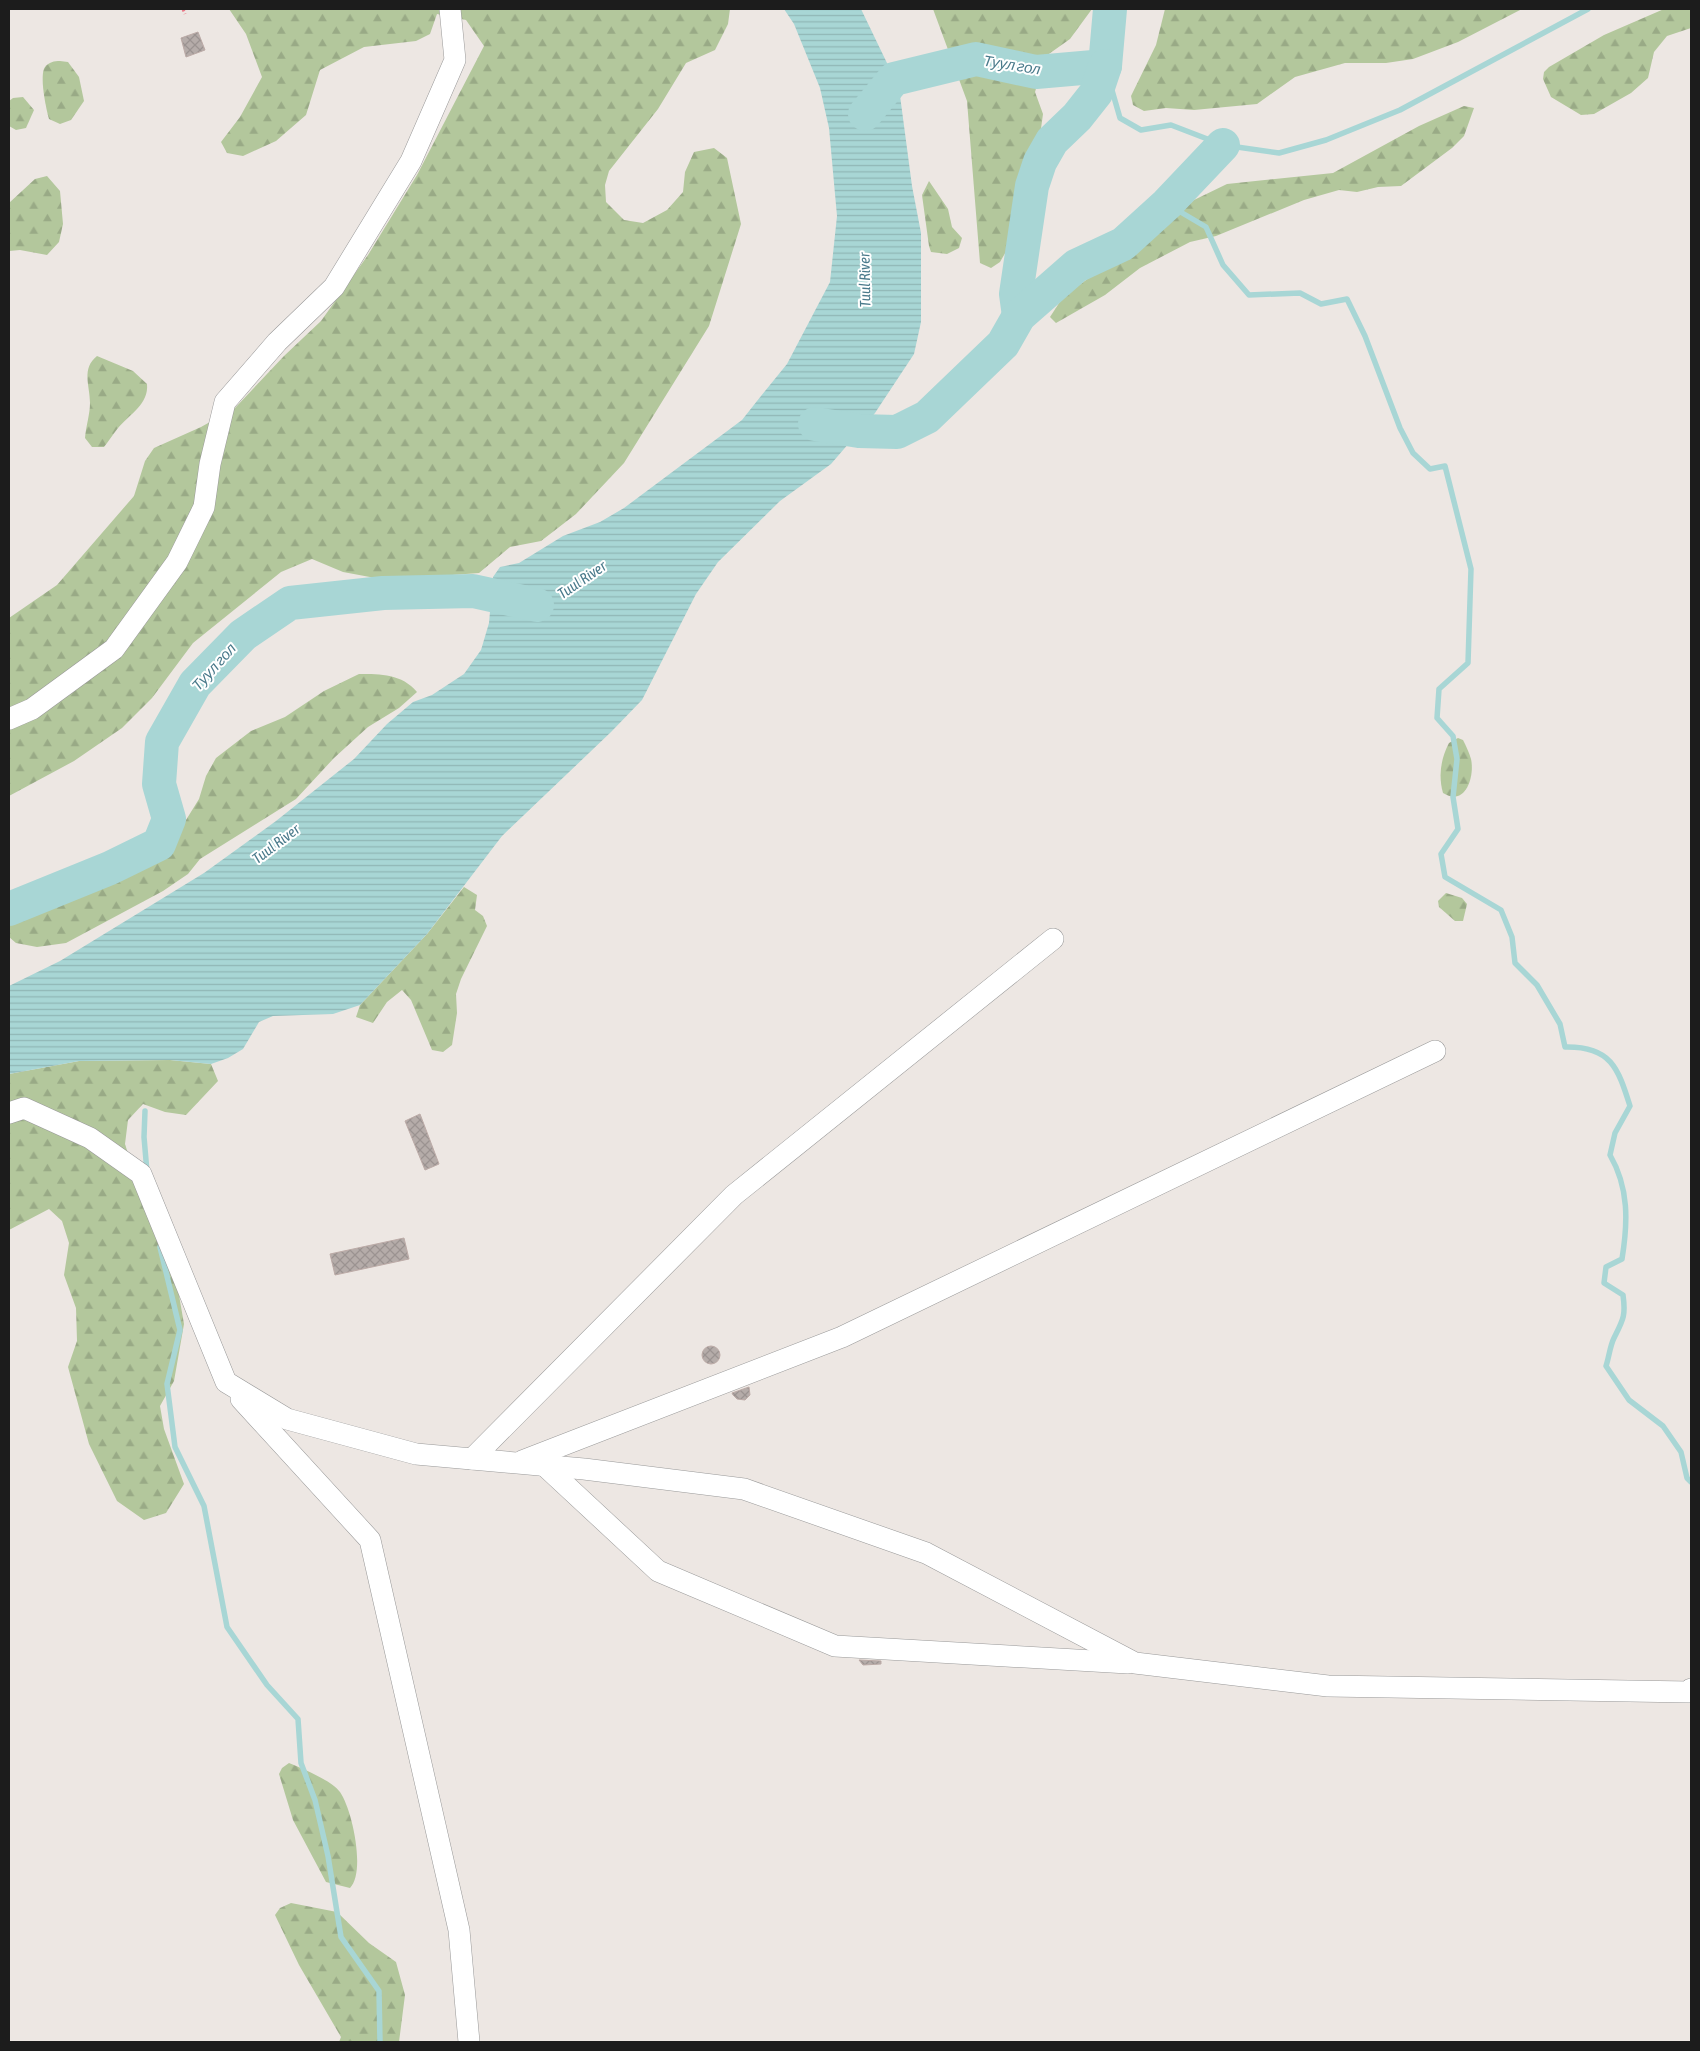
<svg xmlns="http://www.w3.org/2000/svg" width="1700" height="2051" font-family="'Asap Condensed',sans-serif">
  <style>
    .forest { fill: url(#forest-firs) }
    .water { fill: url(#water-rules) }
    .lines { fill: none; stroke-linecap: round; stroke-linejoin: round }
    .stream { stroke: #a8d6d5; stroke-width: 5.5 }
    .river { stroke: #a8d6d5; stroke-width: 34 }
    .building { fill: url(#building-cross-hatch); stroke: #bcaba7 }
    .minor-casing { stroke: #999; stroke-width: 22 }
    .path { stroke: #ea7787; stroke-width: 3; stroke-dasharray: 2.5 2.5; stroke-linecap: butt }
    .minor { stroke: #fff; stroke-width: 21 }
    .labels { text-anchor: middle; stroke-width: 4; stroke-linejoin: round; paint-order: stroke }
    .water-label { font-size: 15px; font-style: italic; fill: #4a7a8b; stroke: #fff }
  </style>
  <defs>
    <pattern id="forest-firs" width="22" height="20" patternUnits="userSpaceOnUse" patternTransform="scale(1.25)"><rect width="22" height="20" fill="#b3c79c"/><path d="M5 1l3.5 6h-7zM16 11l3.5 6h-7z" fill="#99aa86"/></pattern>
    <pattern id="water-rules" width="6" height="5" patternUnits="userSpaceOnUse" patternTransform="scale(1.25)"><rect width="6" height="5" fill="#a8d6d5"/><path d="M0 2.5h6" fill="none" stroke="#90b7b6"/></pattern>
    <pattern id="building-cross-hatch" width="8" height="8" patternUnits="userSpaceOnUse" patternTransform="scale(1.25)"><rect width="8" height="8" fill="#b5aca9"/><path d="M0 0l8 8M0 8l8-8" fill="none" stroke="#9b9391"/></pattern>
  </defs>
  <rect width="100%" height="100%" fill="#ede7e3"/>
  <!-- forest -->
  <g class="forest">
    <polygon points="229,9 730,9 728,24 715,50 686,63 658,109 609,171 605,185 606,202 624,220 643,223 667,210 683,192 685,172 694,152 714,148 727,158 741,224 709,326 624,463 576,514 541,541 510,547 479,573 386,580 343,572 312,559 281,572 193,643 152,698 122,728 74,761 9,796 9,618 57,585 134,496 145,461 154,448 201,427 235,408 284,356 321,321 368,255 417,175 484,46 466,20 437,14 430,34 416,41 364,47 320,70 306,115 276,141 243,156 227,153 221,142 240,117 262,77 246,34"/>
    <polygon points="933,9 1092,9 1070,39 1046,56 1035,92 1043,114 1039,143 1023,194 1021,217 1015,236 1000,262 991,268 980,263 967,101"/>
    <polygon points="1165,9 1522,9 1458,42 1413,59 1386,63 1345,63 1295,77 1257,104 1194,110 1166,108 1144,111 1133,105 1131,96 1156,45"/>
    <polygon points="1664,9 1691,9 1691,28 1667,36 1654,52 1648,78 1631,93 1594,114 1581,115 1551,97 1543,79 1544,72 1549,67 1604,35"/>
    <path d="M 60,61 L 68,62 L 79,77 L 84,101 L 71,120 L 60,124 L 49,119 C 46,109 39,75 45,67 C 49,62 54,61 60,61 Z"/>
    <polygon points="23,97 34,110 26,128 16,130 9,126 9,101 13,98"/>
    <polygon points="1464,106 1474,108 1464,136 1452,148 1401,186 1378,187 1357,192 1339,190 1304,200 1216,236 1190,242 1140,268 1105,295 1056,323 1050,317 1063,297 1101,269 1154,237 1194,200 1227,184 1333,173 1419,126"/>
    <polygon points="47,176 60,191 63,224 59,242 47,255 20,250 9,251 9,203 35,179"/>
    <polygon points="929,181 948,209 952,227 962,238 959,248 947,254 931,252 929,246 922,195"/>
    <path d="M 97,356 L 133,371 L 147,384 C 149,404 130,414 118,428 C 113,434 109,441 104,447 L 92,447 L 85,438 C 86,426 90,414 90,403 C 90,385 81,369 97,356 Z"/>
    <path d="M 359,674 C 381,674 402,674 417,692 L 399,708 L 368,727 L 334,758 L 296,799 L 200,859 L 188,874 L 163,891 L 66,943 L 37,947 L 16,943 L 9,937 L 9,924 L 23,913 L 104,886 L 168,849 L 199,799 L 206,776 L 216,758 L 251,731 L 285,717 L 324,691 Z"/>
    <path d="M 1458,738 L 1463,740 C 1466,746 1469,752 1471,759 C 1475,777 1465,807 1443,793 C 1438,776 1441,758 1449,743 Z"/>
    <polygon points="464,887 477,895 475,910 483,916 487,926 461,979 456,994 457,1013 452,1045 443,1052 432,1050 411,1000 402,990 387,1002 373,1023 356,1017 360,1005 427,934"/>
    <polygon points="1446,893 1462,898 1467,904 1463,921 1455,921 1439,907 1438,901"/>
    <polygon points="170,1060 211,1064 218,1081 186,1115 165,1112 143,1104 128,1120 125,1144 141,1194 175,1272 184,1324 174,1381 160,1406 164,1429 184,1484 166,1513 144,1520 117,1501 89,1444 68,1367 77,1341 76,1308 64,1275 69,1243 62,1221 49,1209 9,1230 9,1074 79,1061"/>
    <path d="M 289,1763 C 303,1769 331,1780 340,1792 C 352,1809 366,1872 350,1888 L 326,1882 L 293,1820 L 279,1774 L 282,1768 Z"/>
    <polygon points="291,1903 337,1912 369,1943 396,1962 405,1995 399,2042 339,2042 341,2037 299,1965 275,1915 280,1908"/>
  </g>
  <!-- water -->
  <polygon class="water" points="784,9 861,9 899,88 912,186 921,233 921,322 914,354 875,413 831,464 780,501 718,562 696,594 642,700 611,732 502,836 427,934 360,1005 333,1014 273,1016 259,1022 243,1049 228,1058 211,1064 170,1060 79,1061 9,1074 9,986 60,961 204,873 276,821 354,759 387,724 413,702 432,695 464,674 481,650 489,623 493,577 500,567 519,563 563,536 600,522 624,508 742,420 757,401 787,364 830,282 837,216 829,128 820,88 794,24"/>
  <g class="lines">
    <!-- stream -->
    <g class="stream">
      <polyline points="1105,66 1120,118 1141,130 1171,125 1223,145 1279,153 1326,140 1400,110 1588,9"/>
      <path d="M 1167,204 L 1206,227 L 1223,265 L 1249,295 L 1300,293 L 1321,304 L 1347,299 L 1365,336 L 1400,428 L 1413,453 L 1430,469 L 1445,466 L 1471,569 L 1468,663 L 1439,689 L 1437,718 L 1453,736 L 1457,759 L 1453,797 L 1458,829 L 1441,854 L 1445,877 L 1501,910 L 1512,937 L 1515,963 L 1537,985 L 1560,1024 L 1565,1047 C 1611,1046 1618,1068 1630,1106 L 1615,1133 L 1610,1155 C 1629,1188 1628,1222 1622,1259 L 1606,1267 L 1604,1283 L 1623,1295 C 1626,1316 1623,1320 1614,1338 C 1610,1346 1609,1357 1606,1366 L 1629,1400 L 1663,1426 L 1681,1452 L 1687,1478 L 1691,1482"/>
      <polyline points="145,1111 144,1137 147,1172"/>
      <polyline points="160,1247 180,1330 167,1384 175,1447 204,1506 227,1627 267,1685 298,1719 301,1763 315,1800 328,1856 341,1937 379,1991 380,2042"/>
    </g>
    <!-- river -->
    <g class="river">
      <polyline points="865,114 894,79 976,59 1036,72 1105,66 1110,9"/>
      <polyline points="1019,316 1016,294 1032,186 1040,162 1052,141 1077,117 1096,93 1105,66"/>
      <polyline points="815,424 859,431 897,432 927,417 1003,344 1019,316 1076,266 1123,244 1167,204 1223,145"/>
      <polyline points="9,909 110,868 159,844 169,819 159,784 162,742 195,684 243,635 290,603 383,593 473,591 537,605"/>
    </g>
  </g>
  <!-- building -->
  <g class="building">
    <polygon points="198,32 205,50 186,57 181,38"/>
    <polygon points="420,1114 439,1164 425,1170 405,1121"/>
    <polygon points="404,1238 409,1259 335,1275 330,1254"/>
    <circle cx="711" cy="1355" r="9"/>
    <polygon points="749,1387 750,1395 745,1400 737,1399 733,1395 732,1393"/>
    <polygon points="859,1660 881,1661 881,1664 863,1665"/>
  </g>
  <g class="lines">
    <defs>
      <g id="minor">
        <polyline points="9,719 32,709 114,649 177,562 204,507 210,464 225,402 277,342 334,287 411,161 455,60 450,9"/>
        <polyline points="9,1113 24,1108 90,1138 141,1174 226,1382 287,1419 416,1454 584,1469 744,1489 926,1553 1135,1663 1328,1686 1689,1692 1691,1689"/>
        <polyline points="241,1399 370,1540 459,1930 469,2042"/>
        <polyline points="472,1459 734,1195 1053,939"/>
        <polyline points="522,1461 842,1337 1435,1051"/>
        <polyline points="545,1466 658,1571 835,1646 1128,1663"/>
      </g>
    </defs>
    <!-- minor casing -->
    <use href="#minor" class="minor-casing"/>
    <!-- path -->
    <polyline class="path" points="183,9 185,14"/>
    <!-- minor -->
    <use href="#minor" class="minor"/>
  </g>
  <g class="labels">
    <!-- water labels -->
    <g class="water-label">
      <text transform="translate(1012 65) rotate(9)" y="5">Туул гол</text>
      <text transform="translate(865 280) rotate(-91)" y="5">Tuul River</text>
      <text transform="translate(582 580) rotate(-34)" y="5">Tuul River</text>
      <text transform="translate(214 667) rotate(-48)" y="5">Туул гол</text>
      <text transform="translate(276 844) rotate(-37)" y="5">Tuul River</text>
    </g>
  </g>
  <!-- border -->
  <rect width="1700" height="2051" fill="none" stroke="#1c1c1c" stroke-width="20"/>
</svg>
